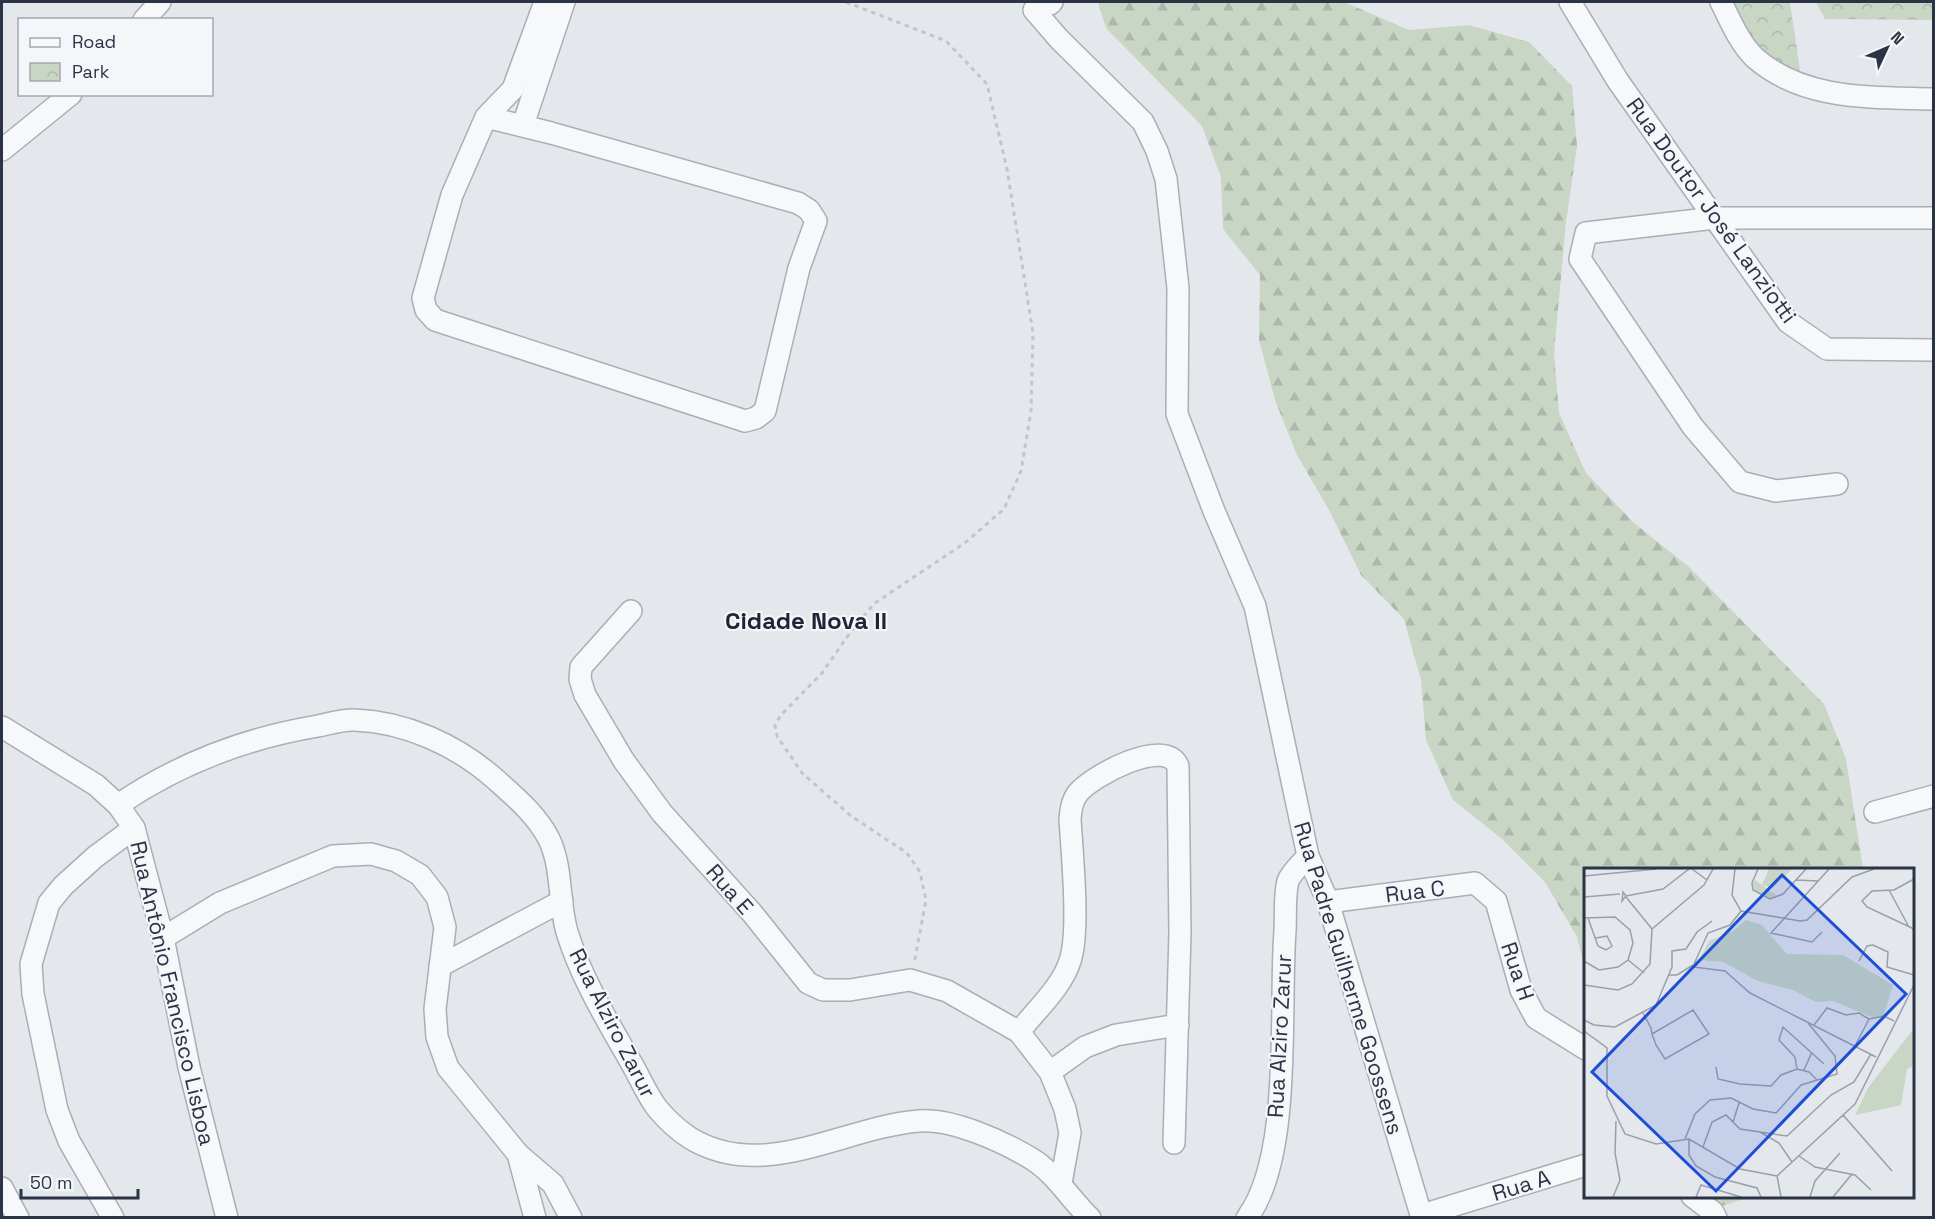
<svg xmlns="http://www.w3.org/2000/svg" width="1935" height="1219" font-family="'Space Grotesk',sans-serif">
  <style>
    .forest { fill: url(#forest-firs) }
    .park { fill: url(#park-crowns) }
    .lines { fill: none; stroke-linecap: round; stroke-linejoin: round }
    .minor-casing { stroke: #a9aeb7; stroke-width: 24 }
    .path { stroke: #c2c5cb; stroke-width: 3; stroke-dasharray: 4.5 4.5; stroke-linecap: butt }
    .minor { stroke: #f7f8fa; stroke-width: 21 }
    .labels { text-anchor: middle; stroke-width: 4.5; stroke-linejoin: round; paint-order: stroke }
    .street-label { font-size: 22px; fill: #2b3445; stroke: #f4f6f9 }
    .neighbourhood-label { font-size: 24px; font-weight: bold; fill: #1d2536; stroke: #f4f6f9 }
    .inset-road { fill: none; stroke: #9a9fa9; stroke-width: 1.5 }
    .view { fill: #1d4ed8; fill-opacity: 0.15; stroke: #1d4ed8; stroke-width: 3 }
    .inset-edge { fill: none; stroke: #2b3445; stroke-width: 3 }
  </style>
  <defs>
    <pattern id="forest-firs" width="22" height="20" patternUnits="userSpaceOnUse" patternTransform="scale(1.5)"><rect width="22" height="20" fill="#c9d6c5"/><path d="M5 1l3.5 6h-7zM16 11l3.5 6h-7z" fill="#adb8ab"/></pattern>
    <pattern id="park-crowns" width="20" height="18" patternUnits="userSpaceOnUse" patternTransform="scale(1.5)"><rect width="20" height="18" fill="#c9d6c5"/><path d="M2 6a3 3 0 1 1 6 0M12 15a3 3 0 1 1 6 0" fill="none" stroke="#adb8ab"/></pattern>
  </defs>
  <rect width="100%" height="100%" fill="#e4e7ec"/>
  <!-- forest -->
  <g class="forest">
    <polygon points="1098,2 1344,2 1409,30 1469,25 1529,42 1572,86 1577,146 1566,222 1554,353 1559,413 1586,473 1634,523 1689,567 1824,704 1846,759 1863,869 1586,870 1585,969 1577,937 1545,882 1501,838 1453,800 1426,740 1421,680 1404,619 1361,575 1329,510 1297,455 1275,400 1259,340 1260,275 1223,229 1221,177 1202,126 1106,28"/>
    <polygon points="1688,1197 1750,1197 1706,1211"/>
  </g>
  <!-- park -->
  <g class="park">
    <polygon points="1727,2 1790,2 1801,77 1760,54"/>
    <polygon points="1816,2 1933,2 1933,20 1825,19"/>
  </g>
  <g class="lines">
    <defs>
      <g id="minor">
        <polyline points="1570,2 1618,81 1788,322 1827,349 1934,350"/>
        <path d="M 1721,2 C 1730,20 1739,42 1754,57 C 1803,101 1872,97 1934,99"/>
        <polyline points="1050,4 1052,2"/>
        <polyline points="1034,10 1059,39 1143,122 1157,151 1166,179 1178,288 1177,414 1214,511 1255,606 1308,856 1328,902 1422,1218"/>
        <polyline points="144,20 160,2"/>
        <polyline points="486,117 551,133 798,203 809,210 816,221 799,268 765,411 756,418 745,421 435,320 426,310 423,298 452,195 486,117 513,89 545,2"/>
        <polyline points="523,125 564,2"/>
        <polyline points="2,150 71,94"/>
        <polyline points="1837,484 1776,491 1740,482 1693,427 1580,259 1586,233 1715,218 1934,218"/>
        <polyline points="631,611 581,667 580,679 585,695 624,761 662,813 752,913 808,983 823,990 850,990 910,980 947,991 1019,1032 1050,1072 1065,1109 1070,1133 1061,1183"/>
        <polyline points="2,727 96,785 118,805 134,828 163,938 189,1067 227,1218"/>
        <path d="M 118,805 C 178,764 246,738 318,726 C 329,724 343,719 355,720 C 406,722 456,745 494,778 C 514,796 536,814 549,839 C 563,869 558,901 567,932 C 581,978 608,1022 632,1064 C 640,1078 647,1095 657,1108 C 666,1119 678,1130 690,1138 C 764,1183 843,1127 919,1121 C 952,1118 1004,1142 1032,1159 C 1056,1174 1070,1199 1090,1218"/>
        <polyline points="1875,812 1934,796"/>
        <polyline points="1328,902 1475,883 1496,901 1521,990 1536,1018 1586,1049"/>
        <polyline points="163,938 220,903 333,856 371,854 396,861 420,875 437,897 445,927 435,1009 437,1037 448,1068 518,1154 535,1218"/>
        <polyline points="440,966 562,901"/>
        <path d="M 1019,1032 C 1035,1011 1062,987 1070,961 C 1080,932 1072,853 1070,819 C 1071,809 1072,801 1078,793 C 1092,776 1165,736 1178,766 L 1180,933 L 1174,1143"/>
        <polyline points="1050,1072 1085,1047 1116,1035 1178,1025"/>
        <polyline points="518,1154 553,1184 571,1218"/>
        <polyline points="2,1188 18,1218"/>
        <polyline points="1692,1196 1713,1212 1716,1218"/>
        <polyline points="1422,1215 1586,1165"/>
        <polyline points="113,1218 69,1141 57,1110 33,994 31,964 49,903 63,886 95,857 134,828"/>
        <path d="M 1247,1218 C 1293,1156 1279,1008 1285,931 C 1286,916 1284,896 1288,881 C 1291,873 1302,863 1308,856"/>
      </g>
    </defs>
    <!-- minor casing -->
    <use href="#minor" class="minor-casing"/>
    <!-- path -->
    <polyline class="path" points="846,2 946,41 987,84 1007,169 1033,333 1031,411 1021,471 1004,509 966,542 875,603 854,627 822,673 781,715 775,725 777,736 802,773 851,816 907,853 920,872 926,900 914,964"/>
    <!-- minor -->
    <use href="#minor" class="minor"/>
  </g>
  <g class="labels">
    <!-- street labels -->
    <g class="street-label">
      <text transform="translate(1712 210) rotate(54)" y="8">Rua Doutor José Lanziotti</text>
      <text transform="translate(730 889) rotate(49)" y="8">Rua E</text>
      <text transform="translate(1415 891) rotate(-7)" y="8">Rua C</text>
      <text transform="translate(1518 971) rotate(71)" y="8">Rua H</text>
      <text transform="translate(1349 978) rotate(73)" y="8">Rua Padre Guilherme Goossens</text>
      <text transform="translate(173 993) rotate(77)" y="8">Rua Antônio Francisco Lisboa</text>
      <text transform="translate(613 1023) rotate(63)" y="8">Rua Alziro Zarur</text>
      <text transform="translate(1279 1036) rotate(-87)" y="8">Rua Alziro Zarur</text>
      <text transform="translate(1521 1185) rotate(-17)" y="8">Rua A</text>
    </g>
    <!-- neighbourhood labels -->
    <g class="neighbourhood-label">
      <text x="806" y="629">Cidade Nova II</text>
    </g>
  </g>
  <!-- overview -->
  <g transform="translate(1584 868)">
    <rect width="330" height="330" fill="#e4e7ec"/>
    <path d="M 162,52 L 178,57 L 203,86 L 259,87 L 309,117 L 299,149 L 290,150 L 249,133 L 232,134 L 209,122 L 174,113 L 139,94 L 115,92 L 125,73 L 149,63 ZM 330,160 L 330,197 L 323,201 L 317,237 L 271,247 L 284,220 Z" fill="#c9d6c5"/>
    <path d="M 185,1 L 208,1 L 189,20 L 178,17 L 193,28 L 186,30 L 170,22 L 169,15 L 171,12 L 178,17 Z" fill="#c9d6c5"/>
    <path class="inset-road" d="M 108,1 L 123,12M 151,1 L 148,27 L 157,43 L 216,53 L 223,52 L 268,9 L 290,1M 174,1 L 168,15 L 169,22 L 186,31 L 199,26 L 222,1M 0,8 L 72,1M 330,11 L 310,22 L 288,23 L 278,33 L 283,39 L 330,61M 212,12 L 234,13M 305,22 L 325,59M 42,28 L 38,33 L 39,24 L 42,28 L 79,21 L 105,1M 0,29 L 36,26M 0,50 L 31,49 L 46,62 L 49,75 L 44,92 L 34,99 L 15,102 L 0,93M 4,50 L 14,78 L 22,82 L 28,78 L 23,68 L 12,70M 68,61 L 120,17 L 129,1M 238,64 L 228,74 L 187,65 L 245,1M 44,92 L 60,105M 275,93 L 283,78 L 289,77 L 304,84 L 303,99 L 330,107M 110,96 L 124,65 L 146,57 L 157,43M 110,99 L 141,103 L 166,125 L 292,189M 84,107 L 93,107 L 109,97M 0,117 L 34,122 L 48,116 L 66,96 L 68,61 L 42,29M 59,145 L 67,160 L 68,166 L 72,177 L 81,191 L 125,166 L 109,142 L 68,166M 285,151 L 300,148 L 310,153M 0,152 L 10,157 L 31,159 L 72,137 L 88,99 L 88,83 L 102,81 L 113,64 L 128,53M 230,157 L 243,140 L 262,147 L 275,145 L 285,151M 0,163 L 23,180 L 23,228 L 41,266 L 72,276 L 105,271 L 156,301 L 193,308M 271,178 L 285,151M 132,199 L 134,211 L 156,216 L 187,218 L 197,207 L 213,201 L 225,204 L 233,212M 213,201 L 211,189 L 195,172 L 199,159 L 240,196M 220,202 L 228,184M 259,247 L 308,303M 149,254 L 155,235M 176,264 L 203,268 L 247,227 L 270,214 L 287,186M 101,271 L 111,246 L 126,232 L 147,230 L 169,241 L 192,245 L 217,217 L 253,206 L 251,188 L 224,155M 105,271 L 105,287 L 112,298 L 131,309 L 173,320 L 177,329M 119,279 L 128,254 L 142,247 L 156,261 L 176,264 L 195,275 L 208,294M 215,288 L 231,299 L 271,307 L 287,322M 29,329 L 36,312 L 31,285 L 32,253M 112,329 L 117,317 L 157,329M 197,329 L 193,308 L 271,236 L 330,117M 226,329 L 231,313 L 256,285M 249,329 L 268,306"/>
    <path class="view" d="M 198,7 L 322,126 L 132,323 L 8,204 Z"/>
    <rect width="330" height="330" class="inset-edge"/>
  </g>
  <!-- border -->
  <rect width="1935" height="1219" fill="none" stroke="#2b3445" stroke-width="6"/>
  <!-- legend -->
  <rect x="18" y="18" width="195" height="78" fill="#f4f6f9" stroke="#a4a8b1" stroke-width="1.5"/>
  <rect x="30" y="38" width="30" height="9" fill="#f7f8fa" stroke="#a4a8b1" stroke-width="1.5"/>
  <text x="72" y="48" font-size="18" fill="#2b3445">Road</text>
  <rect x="30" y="63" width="30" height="18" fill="url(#park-crowns)" stroke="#a4a8b1" stroke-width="1.5"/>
  <text x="72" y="78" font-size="18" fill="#2b3445">Park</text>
  <!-- north arrow -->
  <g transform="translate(1887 48) rotate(46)" stroke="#f4f6f9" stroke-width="4.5" paint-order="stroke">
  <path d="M0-4.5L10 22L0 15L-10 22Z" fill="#2b3445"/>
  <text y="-9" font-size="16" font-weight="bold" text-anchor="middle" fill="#2b3445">N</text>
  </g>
  <!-- scale -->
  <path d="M21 1189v9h117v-9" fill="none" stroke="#2b3445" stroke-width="3"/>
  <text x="30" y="1189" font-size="18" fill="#2b3445" stroke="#f4f6f9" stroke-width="4.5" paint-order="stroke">50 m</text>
</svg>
